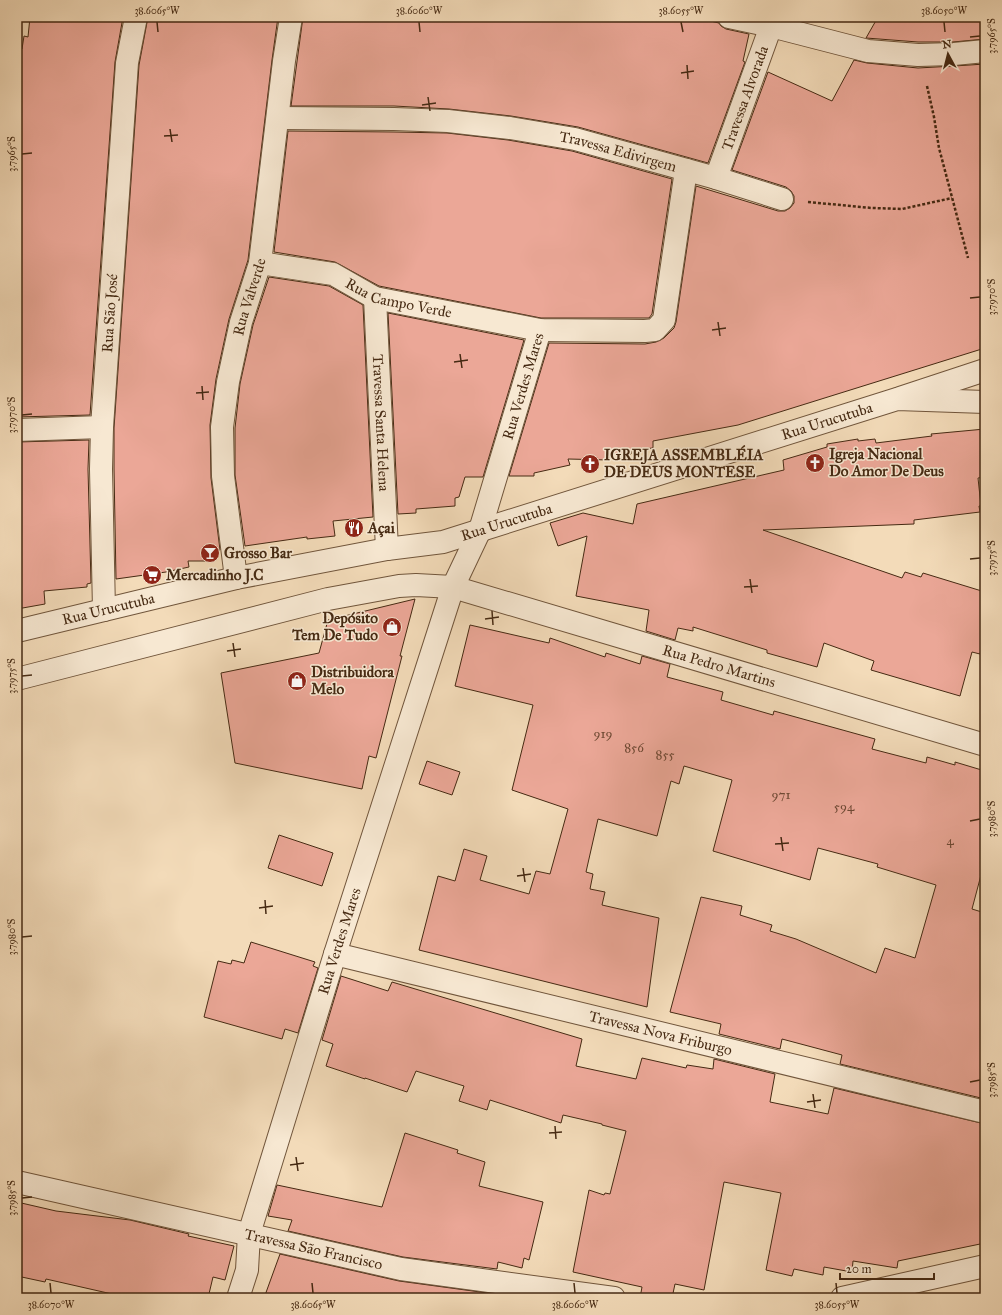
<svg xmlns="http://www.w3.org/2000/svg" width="1002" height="1315" font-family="'IM FELL Great Primer',serif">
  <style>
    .building { fill: #eba797; stroke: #462a13 }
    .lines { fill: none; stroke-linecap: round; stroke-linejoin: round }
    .minor-casing { stroke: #71563c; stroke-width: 24 }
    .tertiary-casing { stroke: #71563c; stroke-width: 24 }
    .path { stroke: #462a13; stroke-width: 2.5; stroke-dasharray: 3 2; stroke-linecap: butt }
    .minor { stroke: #f7e8d2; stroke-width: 22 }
    .tertiary { stroke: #f7e8d2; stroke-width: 22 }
    .ticks { fill: none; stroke: #462a13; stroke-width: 1.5 }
    .labels { text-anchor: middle; stroke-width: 3; stroke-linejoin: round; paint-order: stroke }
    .number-label { font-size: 13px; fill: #6f4934 }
    .street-label { font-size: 15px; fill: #462a13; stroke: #f7e8d2 }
    .poi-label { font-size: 15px; font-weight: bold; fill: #462a13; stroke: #f7e8d2; text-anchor: start }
    .neatline { fill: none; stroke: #462a13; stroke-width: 1.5 }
    .ticks-label { font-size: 10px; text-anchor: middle; fill: #462a13 }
  </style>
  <rect width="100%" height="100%" fill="#f3dbb9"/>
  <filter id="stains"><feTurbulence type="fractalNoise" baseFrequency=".005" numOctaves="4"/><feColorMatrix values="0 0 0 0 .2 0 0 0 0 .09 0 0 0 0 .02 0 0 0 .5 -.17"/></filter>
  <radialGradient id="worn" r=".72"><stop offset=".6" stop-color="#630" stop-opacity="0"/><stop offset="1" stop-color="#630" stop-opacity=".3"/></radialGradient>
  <!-- building -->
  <g class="building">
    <polygon points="30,17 123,17 115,62 90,415 17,417 17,48 22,49 24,36 28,37"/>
    <polygon points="148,17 278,17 272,60 248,260 229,319 216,379 210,425 211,478 220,550 214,551 214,561 188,561 189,567 166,572 116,579 114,469 114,428 139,65"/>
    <polygon points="303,17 693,17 719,23 721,26 726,29 749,34 743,61 745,62 708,163 578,127 511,116 449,109 394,106 291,106"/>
    <polygon points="878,17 985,17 985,39 953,42 918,42 866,38"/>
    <polygon points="854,60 867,63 918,68 954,66 985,64 985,348 738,425 653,441 653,448 631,450 631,454 609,454 609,460 568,459 570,465 534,473 534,476 509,476 549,343 645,344 656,342 664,338 674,328 676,322 696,186 778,211 785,211 790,208 794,203 794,196 791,191 786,187 732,170 768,72 832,101"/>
    <polygon points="288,131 394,132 447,133 508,140 572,151 672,179 652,314 649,318 541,318 379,286 335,262 274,252"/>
    <polygon points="269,277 329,286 363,305 373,517 333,521 335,536 307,539 307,537 245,546 235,475 235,428 240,384 253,325"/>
    <polygon points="388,313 524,340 483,477 465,477 459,497 455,498 455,506 416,509 416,513 398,514"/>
    <polygon points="985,429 985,477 978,478 981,506 979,506 980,512 914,520 914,524 763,530 902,578 905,572 921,577 923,573 985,592 985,635 980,654 972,652 960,696 871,670 874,661 824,643 817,667 767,653 767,650 693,627 693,631 678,628 675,640 646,631 649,610 576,596 587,536 558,546 550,523 583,513 633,524 637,504 784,470 783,460 827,447 827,444 858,439 858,441 875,439 876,443 932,436 931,434"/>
    <polygon points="89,440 88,469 91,583 87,584 87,587 44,591 45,604 17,609 17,442"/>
    <polygon points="415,599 400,656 402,656 376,758 369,756 362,789 235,763 221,673 319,653 328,620"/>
    <polygon points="470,625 549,643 550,638 605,657 606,653 640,664 642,656 670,664 667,677 723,692 721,700 773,715 774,711 875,739 872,749 926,763 927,757 955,765 955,762 985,771 985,860 972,909 985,913 985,1099 840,1064 842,1055 782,1039 780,1049 719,1034 721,1024 670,1012 701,897 742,906 740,915 772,925 770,931 796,939 876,973 885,948 915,958 936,885 877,867 878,864 818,848 810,880 713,851 732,780 684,766 679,784 671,781 657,836 598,819 586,872 593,874 590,889 605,892 602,905 659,918 647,1007 419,950 438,876 455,881 464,849 487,856 480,880 529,894 536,871 550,874 568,809 512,790 533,705 455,686"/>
    <polygon points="427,761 460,772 452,795 419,784"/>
    <polygon points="279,835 333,853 322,886 268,868"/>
    <polygon points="251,942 315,962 313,966 318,968 298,1033 285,1029 282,1039 204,1017 218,961 231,964 232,960 244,963"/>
    <polygon points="341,976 388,991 392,982 582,1039 576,1066 636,1079 642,1058 686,1068 687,1065 713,1069 714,1059 775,1074 770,1102 828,1114 834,1088 985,1124 985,1243 898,1261 897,1268 853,1261 852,1272 824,1267 823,1275 794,1269 792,1276 766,1270 781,1193 724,1182 704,1290 675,1284 672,1298 640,1298 642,1287 573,1272 589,1190 604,1195 605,1193 610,1194 626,1131 602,1125 602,1124 563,1115 561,1123 490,1100 487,1110 459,1101 464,1086 416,1071 407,1092 365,1078 365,1079 326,1066 333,1044 322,1040"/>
    <polygon points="405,1133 458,1150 457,1153 485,1162 479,1186 543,1202 529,1260 524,1258 522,1268 498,1262 497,1269 403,1257 288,1231 292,1220 268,1216 277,1185 382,1207"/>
    <polygon points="17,1202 56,1211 130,1220 189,1234 188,1236 234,1246 225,1280 213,1277 208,1298 111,1298 112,1294 46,1279 45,1282 17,1276"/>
    <polygon points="280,1254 399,1281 495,1294 495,1298 264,1298"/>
  </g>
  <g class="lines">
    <defs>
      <g id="minor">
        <polyline points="729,17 771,26 868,51 918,55 954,54 985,51"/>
        <path id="s1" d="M 278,118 L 394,119 L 448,121 L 510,128 L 575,139 L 716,178 L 782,199"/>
        <path id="s2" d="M 716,178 L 771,26 L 772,17"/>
        <path id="s3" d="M 260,263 L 333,274 L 375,298 L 540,330 L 645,331 L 655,330 L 664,320 L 686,170"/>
        <path id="s4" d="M 375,298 L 387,549"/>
        <polyline points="900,398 985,370"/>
        <polyline points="17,430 102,427"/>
        <path id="s5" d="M 236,578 L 223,476 L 222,427 L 228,382 L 241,322 L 260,263 L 284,61 L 291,17"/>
        <path id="s6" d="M 104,610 L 101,469 L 102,427 L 127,63 L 136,17"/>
        <path id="s7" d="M 335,954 L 985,1112"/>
        <path id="s8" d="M 17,1182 L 401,1269 L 614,1298"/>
        <path id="s9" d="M 238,1298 L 247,1270 L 249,1234 L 335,954 L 453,587 L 480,530 L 540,330"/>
        <polyline points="842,1298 985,1266"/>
      </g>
      <g id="tertiary">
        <path id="s10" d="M 17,631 L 236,578 L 387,549 L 443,542 L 897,399 L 985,402"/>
        <path id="s11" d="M 17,679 L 328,599 L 399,586 L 416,585 L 453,587 L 985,745"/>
      </g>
    </defs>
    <!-- minor casing -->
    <use href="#minor" class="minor-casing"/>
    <!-- tertiary casing -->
    <use href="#tertiary" class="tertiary-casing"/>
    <!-- path -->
    <g class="path">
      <polyline points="927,86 934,117 939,148 968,258"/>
      <polyline points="808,202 872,208 902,209 952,198"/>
    </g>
    <!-- minor -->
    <use href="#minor" class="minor"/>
    <!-- tertiary -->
    <use href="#tertiary" class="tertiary"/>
  </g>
  <!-- ticks -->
  <path class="ticks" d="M 157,22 L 158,32M 419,22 L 420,32M 681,22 L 683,32M 944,22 L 945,32M 970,37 L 980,36M 687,65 L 688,79M 681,73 L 694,71M 428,97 L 430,111M 422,105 L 436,103M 170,129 L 172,142M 164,136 L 178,135M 22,154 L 32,153M 970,298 L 980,297M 718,322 L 720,336M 712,330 L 726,328M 460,354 L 462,368M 454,362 L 468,360M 202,386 L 203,400M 196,393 L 209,392M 22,415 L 32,414M 970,559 L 980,558M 750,579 L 752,593M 744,587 L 758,586M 492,611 L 493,625M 485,619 L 499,617M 233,643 L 235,657M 227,651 L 241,649M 22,676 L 32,675M 970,821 L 980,819M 781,837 L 783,851M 775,844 L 789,843M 523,868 L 525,882M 517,876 L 531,874M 265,900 L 266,914M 259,908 L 273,906M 22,937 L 32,936M 970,1082 L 980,1080M 813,1094 L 815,1108M 807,1102 L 821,1100M 555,1126 L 556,1139M 549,1133 L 562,1132M 296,1157 L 298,1171M 290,1165 L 304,1163M 22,1198 L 32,1197M 50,1283 L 51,1293M 312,1283 L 313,1293M 574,1283 L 575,1293M 836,1283 L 837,1293"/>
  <!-- icons -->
  <defs>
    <symbol id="church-disc" viewBox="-11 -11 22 22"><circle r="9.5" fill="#8f2418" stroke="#f7e8d2"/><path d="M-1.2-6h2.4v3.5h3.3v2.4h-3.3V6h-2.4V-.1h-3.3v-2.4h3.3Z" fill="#fff"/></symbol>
    <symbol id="restaurant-disc" viewBox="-11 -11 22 22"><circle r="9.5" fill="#8f2418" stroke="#f7e8d2"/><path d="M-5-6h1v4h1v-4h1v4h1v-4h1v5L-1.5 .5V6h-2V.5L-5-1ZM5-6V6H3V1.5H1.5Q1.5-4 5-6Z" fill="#fff"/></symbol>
    <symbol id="bar-disc" viewBox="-11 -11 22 22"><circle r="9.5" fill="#8f2418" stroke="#f7e8d2"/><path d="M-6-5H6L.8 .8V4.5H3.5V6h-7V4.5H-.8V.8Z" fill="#fff"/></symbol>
    <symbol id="supermarket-disc" viewBox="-11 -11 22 22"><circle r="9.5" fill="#8f2418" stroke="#f7e8d2"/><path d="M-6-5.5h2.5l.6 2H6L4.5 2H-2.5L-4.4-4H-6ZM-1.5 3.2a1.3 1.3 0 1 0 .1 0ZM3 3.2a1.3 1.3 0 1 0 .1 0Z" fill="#fff"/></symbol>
    <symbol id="shop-disc" viewBox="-11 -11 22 22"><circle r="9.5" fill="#8f2418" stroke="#f7e8d2"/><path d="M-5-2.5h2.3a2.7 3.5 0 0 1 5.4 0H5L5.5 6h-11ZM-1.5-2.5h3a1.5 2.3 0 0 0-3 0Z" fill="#fff"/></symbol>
  </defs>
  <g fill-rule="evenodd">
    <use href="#church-disc" x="804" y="452" width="22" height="22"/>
    <use href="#church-disc" x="579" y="453" width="22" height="22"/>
    <use href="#restaurant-disc" x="343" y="517" width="22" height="22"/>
    <use href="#bar-disc" x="199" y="542" width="22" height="22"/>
    <use href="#supermarket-disc" x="141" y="564" width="22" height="22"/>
    <use href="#shop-disc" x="381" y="616" width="22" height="22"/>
    <use href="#shop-disc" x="286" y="670" width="22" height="22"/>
  </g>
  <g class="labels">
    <!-- number labels -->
    <g class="number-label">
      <text x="603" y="738">919</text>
      <text x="634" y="752">856</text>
      <text x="665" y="759">855</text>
      <text x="781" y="799">971</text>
      <text x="844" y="811">594</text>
      <text x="950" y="845">4</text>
    </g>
    <!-- street labels -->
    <g class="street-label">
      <text dy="5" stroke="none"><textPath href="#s2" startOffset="85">Travessa Alvorada</textPath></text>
      <text dy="5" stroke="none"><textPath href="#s1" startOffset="343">Travessa Edivirgem</textPath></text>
      <text dy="5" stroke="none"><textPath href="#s3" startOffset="145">Rua Campo Verde</textPath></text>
      <text dy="5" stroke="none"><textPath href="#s5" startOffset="285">Rua Valverde</textPath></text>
      <text dy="5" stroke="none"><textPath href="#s6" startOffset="297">Rua São José</textPath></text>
      <text dy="5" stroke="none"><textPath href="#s9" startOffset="957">Rua Verdes Mares</textPath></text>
      <text dy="5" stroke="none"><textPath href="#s10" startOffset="838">Rua Urucutuba</textPath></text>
      <text dy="5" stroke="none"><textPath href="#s4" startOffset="125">Travessa Santa Helena</textPath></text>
      <text dy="5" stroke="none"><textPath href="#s10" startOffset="502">Rua Urucutuba</textPath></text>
      <text dy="5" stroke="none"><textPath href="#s10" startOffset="94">Rua Urucutuba</textPath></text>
      <text dy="5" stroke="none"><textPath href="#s11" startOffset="725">Rua Pedro Martins</textPath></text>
      <text dy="5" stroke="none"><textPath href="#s9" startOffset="372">Rua Verdes Mares</textPath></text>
      <text dy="5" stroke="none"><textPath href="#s7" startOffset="335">Travessa Nova Friburgo</textPath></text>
      <text dy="5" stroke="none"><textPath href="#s8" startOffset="304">Travessa São Francisco</textPath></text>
    </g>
    <!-- poi labels -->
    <g class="poi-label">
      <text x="829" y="459">Igreja Nacional<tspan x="829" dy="17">Do Amor De Deus</tspan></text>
      <text x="604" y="460">IGREJA ASSEMBLÉIA<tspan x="604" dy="17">DE DEUS MONTESE</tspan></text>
      <text x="368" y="533">Açai</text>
      <text x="224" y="558">Grosso Bar</text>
      <text x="166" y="580">Mercadinho J.C</text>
      <text x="378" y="623" text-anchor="end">Depósito<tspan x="378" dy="17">Tem De Tudo</tspan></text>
      <text x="311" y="677">Distribuidora<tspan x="311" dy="17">Melo</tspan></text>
    </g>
  </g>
  <!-- margin -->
  <rect width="1002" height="1315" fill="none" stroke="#f3dbb9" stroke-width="44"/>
  <!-- north arrow -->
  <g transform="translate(948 54) rotate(353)" stroke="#f7e8d2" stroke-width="3" paint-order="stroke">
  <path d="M0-3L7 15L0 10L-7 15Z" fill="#462a13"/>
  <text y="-6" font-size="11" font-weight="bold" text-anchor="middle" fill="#462a13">N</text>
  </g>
  <!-- scale -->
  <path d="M840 1273v6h94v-6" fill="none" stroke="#462a13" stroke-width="2"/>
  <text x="846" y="1273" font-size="12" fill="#462a13" stroke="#f7e8d2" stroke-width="3" paint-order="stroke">20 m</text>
  <rect x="22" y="22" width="958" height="1271" class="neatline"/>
  <g class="ticks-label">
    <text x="157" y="14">38.6065°W</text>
    <text x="419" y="14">38.6060°W</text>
    <text x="681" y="14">38.6055°W</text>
    <text x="944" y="14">38.6050°W</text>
    <text transform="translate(991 36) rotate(-90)" y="4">3.7965°S</text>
    <text transform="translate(11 154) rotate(-90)" y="4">3.7965°S</text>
    <text transform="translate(991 297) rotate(-90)" y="4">3.7970°S</text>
    <text transform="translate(11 415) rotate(-90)" y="4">3.7970°S</text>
    <text transform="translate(991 558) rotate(-90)" y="4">3.7975°S</text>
    <text transform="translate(11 676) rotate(-90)" y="4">3.7975°S</text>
    <text transform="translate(991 819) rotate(-90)" y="4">3.7980°S</text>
    <text transform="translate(11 937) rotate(-90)" y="4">3.7980°S</text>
    <text transform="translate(991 1080) rotate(-90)" y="4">3.7985°S</text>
    <text transform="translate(11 1198) rotate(-90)" y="4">3.7985°S</text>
    <text x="51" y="1308">38.6070°W</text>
    <text x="313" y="1308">38.6065°W</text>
    <text x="575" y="1308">38.6060°W</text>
    <text x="837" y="1308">38.6055°W</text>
  </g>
  <rect width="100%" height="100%" filter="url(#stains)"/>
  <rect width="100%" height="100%" fill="url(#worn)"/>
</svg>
